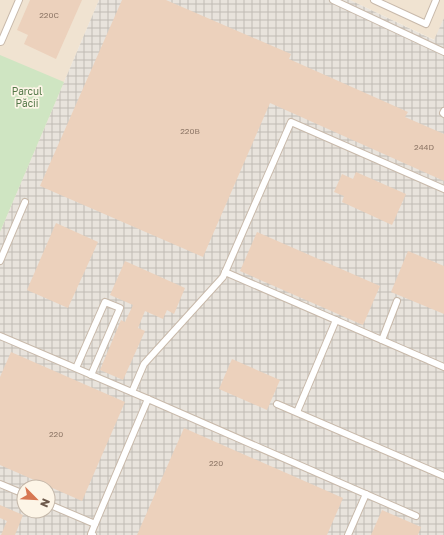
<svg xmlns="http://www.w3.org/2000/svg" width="444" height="535" font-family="'Golos Text',sans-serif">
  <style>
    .residential { fill: #f0e3d1 }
    .industrial { fill: url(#industrial-grid); fill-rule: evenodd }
    .park { fill: #cfe5c2 }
    .building { fill: #ecd1bc }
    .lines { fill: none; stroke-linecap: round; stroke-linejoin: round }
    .service-casing { stroke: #c8b9aa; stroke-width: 8 }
    .service { stroke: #fff; stroke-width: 6 }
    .labels { text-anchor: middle; stroke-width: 3.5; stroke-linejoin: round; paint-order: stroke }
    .number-label { font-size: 8px; fill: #8e7767 }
    .park-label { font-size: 10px; fill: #547848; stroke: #fdf5e7 }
  </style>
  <defs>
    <pattern id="industrial-grid" width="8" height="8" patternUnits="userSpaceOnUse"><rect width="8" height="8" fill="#e8e3dc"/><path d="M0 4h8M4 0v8" fill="none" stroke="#c0bbb4"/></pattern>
  </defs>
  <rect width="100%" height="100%" fill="#f9f1e2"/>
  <!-- residential -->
  <g class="residential">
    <polygon points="0,0 99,0 0,232"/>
    <polygon points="350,0 444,0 444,18 435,40"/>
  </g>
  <!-- industrial -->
  <path class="industrial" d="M 99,0 L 350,0 L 434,40 L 444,18 L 444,535 L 0,535 L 0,232 ZM 24,487 L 48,487 L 48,511 L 24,511 Z"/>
  <!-- park -->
  <polygon class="park" points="0,55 64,82 0,232"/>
  <!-- building -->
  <g class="building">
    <polygon points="30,0 82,0 56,59 24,44 28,35 17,30"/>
    <polygon points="122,0 166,0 291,54 289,59 408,112 405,117 444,134 444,181 270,103 203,257 40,186"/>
    <polygon points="356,172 406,194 392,225 342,202 344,196 334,192 342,174 353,179"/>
    <polygon points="56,223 98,242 68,308 27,290"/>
    <polygon points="257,232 380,286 363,325 240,271"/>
    <polygon points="408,251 444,266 444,314 391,292"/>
    <polygon points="125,261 185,288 174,314 167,310 163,319 145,311 138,328 145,331 123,380 100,370 121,320 125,322 133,305 110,295"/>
    <polygon points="11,352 125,402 82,501 0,465 0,377"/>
    <polygon points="232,359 280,380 267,410 219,389"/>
    <polygon points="184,428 343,498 327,535 137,535"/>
    <polygon points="0,505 23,515 15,535 1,535 7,521 0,518"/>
    <polygon points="382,510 421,527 418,535 371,535"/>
  </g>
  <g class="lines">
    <defs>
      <g id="service">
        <polyline points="333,0 444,52"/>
        <polyline points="374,0 426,24 436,0"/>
        <polyline points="0,42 1,42 19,0"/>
        <polyline points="444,111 443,113 444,114"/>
        <polyline points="0,261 25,202"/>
        <polyline points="225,272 444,367"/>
        <polyline points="0,336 148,399 95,524 48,504"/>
        <polyline points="382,340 397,301"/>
        <polyline points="76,368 105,302 120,308 91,375"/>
        <polyline points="132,392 144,364 223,277 291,122 444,189"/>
        <polyline points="148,399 416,516"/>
        <polyline points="277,404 444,476"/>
        <polyline points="297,412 336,320"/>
        <polyline points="0,484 24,494"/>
        <polyline points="93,535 91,534 95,524"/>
        <polyline points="348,535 366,494"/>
      </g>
    </defs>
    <!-- service casing -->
    <use href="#service" class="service-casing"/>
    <!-- service -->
    <use href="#service" class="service"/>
  </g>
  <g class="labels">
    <!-- number labels -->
    <g class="number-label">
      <text x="49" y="18">220C</text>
      <text x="190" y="134">220B</text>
      <text x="424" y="150">244D</text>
      <text x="56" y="437">220</text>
      <text x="216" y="466">220</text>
    </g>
    <!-- park labels -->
    <g class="park-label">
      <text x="27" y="95">Parcul<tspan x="27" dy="12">Păcii</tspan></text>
    </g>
  </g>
  <!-- north arrow -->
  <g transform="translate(36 499) rotate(114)"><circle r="19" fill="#fdf5e7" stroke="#c4b7a9"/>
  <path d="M0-3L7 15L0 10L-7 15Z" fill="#d77753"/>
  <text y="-6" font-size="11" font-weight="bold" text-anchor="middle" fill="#6e594b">N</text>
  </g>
</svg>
